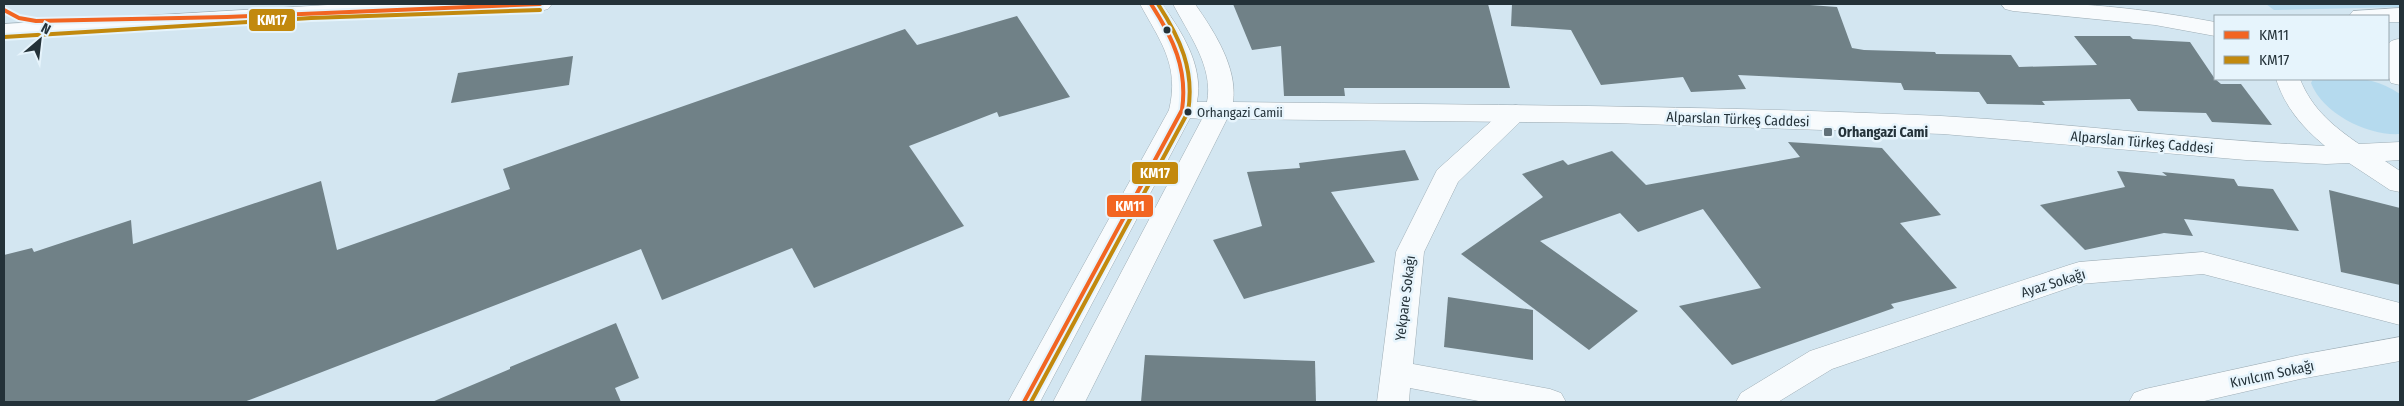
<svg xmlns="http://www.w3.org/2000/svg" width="2404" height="406" font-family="'Fira Sans Condensed',sans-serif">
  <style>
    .green { fill: #b5daee }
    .building { fill: #708187 }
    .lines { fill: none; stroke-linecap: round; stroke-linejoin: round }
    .street-casing { stroke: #9eadb5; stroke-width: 1 }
    .secondary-casing { stroke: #9eadb5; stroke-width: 1 }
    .street { fill: #f8fbfd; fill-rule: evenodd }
    .secondary { fill: #f8fbfd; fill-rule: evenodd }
    .bus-1-casing { stroke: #e6f4fc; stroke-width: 8 }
    .bus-2-casing { stroke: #e6f4fc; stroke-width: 8 }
    .bus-1 { stroke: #f26522; stroke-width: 4 }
    .bus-2 { stroke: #c2890e; stroke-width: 4 }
    .bus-dot { fill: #243239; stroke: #e6f4fc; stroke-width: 2 }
    .poi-dot { fill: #617179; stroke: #e6f4fc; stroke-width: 2 }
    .labels { text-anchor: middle; stroke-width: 5; stroke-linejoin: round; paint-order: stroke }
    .bus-label { font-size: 13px; fill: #243239; stroke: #e6f4fc; text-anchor: start }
    .street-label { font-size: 14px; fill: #243239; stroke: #e6f4fc }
    .poi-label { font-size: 14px; font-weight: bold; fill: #243239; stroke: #e6f4fc; text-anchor: start }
    .line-badge { stroke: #e6f4fc; stroke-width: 2 }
    .badge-label { font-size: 14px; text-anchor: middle; font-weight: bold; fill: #fff }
  </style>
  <rect width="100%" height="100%" fill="#d3e6f1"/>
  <!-- green -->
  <g class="green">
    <polygon points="2266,4 2400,4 2400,7 2274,10"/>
    <path d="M 2313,79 C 2348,79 2369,73 2400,94 L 2400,134 C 2368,136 2323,114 2311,83 Z"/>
  </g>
  <!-- building -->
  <g class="building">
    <polygon points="1233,4 1488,4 1510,88 1344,88 1345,96 1284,96 1281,46 1252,50"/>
    <polygon points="1512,4 1796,4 1837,7 1852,48 1864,50 1935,52 1936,54 2011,55 2019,67 2097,65 2074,36 2130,36 2133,39 2190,42 2215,79 2221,84 2241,84 2272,125 2212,122 2206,113 2138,111 2130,99 2042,101 2045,105 1987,104 1979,92 1904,90 1901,83 1738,75 1746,89 1691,92 1683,77 1601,85 1571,30 1511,26"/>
    <polygon points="1017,16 1070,97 999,117 997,112 909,146 964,226 814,288 792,248 662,300 641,249 244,402 4,402 4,255 32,248 34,252 131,220 133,244 321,181 337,250 510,189 503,169 905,29 917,45"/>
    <polygon points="573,56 569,85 451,103 458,73"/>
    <polygon points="1788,142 1882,148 1941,215 1900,223 1957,288 1891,304 1894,308 1732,365 1679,306 1761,288 1703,209 1638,232 1620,213 1540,241 1638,311 1589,350 1461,254 1543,197 1522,174 1563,160 1568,165 1612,151 1646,185 1800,157"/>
    <polygon points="1405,150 1419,180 1331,192 1375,262 1244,299 1213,240 1262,226 1247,172 1300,168 1299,163"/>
    <polygon points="2117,171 2167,176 2162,172 2234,179 2238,186 2273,189 2299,231 2184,219 2193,236 2164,233 2085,250 2040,205 2125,187"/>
    <polygon points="2329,190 2400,208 2400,285 2341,272"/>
    <polygon points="1448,297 1533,310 1533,360 1444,347"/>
    <polygon points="616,323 639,378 615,388 621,402 432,402 510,369 510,367"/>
    <polygon points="1145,355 1315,361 1316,402 1141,402"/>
  </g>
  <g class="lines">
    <defs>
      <g id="street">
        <polygon points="1516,105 1525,107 1529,113 1458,182 1424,252 1413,364 1550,389 1561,393 1566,402 1484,402 1410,388 1409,402 1377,402 1396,252 1437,170 1507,107"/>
        <polygon points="2203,252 2400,303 2400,325 2203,274 2080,284 1832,369 1778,402 1736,402 1741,393 1810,351 2069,265 2079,262"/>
        <polygon points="2400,337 2400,361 2300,379 2200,402 2129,402 2134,393 2145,389 2300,355"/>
      </g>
      <g id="secondary">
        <polygon points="345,4 552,4 548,9 540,11 311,19 4,38 4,24"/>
        <path d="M 1140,4 L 1162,4 C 1182,32 1204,66 1197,102 L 1207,102 C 1214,67 1188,33 1173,4 L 1195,4 C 1214,31 1238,68 1233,102 C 1469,105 1705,105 1941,116 C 2069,123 2197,140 2325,146 C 2302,127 2285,107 2276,79 L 2300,79 C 2312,109 2333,126 2359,144 L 2400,142 L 2400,160 L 2385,161 L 2400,171 L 2400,192 L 2390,190 L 2349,163 L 2326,164 L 2246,160 L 1943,134 L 1613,123 L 1227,119 L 1085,402 L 1053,402 L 1202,119 L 1190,118 L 1040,402 L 1008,402 L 1169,110 C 1180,65 1160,41 1140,4 Z"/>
        <path d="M 2001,4 C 2073,0 2145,9 2215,22 L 2215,36 L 2155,25 L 2013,11 L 2005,9 Z"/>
        <polygon points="2400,8 2400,22 2388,22 2388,16 2349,16 2353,11"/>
        <path d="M 2400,39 L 2400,85 L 2391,83 C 2387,77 2385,49 2389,43 C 2392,40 2396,39 2400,39 Z"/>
      </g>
    </defs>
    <!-- street casing -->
    <use href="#street" class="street-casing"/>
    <!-- secondary casing -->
    <use href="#secondary" class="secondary-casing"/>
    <!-- street -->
    <use href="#street" class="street"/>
    <!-- secondary -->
    <use href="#secondary" class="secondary"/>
    <defs>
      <g id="bus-1">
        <polyline points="4,10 19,18 36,21 227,17 540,4"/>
        <path d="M 1024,402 L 1182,110 C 1188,69 1173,38 1151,4"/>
      </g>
      <g id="bus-2">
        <polyline points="4,37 311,18 540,10"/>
        <path d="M 1031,402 L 1188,112 C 1195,70 1180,38 1158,4"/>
      </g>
    </defs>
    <!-- bus-1 casing -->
    <use href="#bus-1" class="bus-1-casing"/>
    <!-- bus-2 casing -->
    <use href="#bus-2" class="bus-2-casing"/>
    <!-- bus-1 -->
    <use href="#bus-1" class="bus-1"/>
    <!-- bus-2 -->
    <use href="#bus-2" class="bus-2"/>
  </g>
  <!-- markers -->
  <g class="bus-dot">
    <circle cx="1167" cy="30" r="4.5"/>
    <circle cx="1188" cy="112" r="4.5"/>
  </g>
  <rect class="poi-dot" x="1823" y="127" width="10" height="10" rx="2.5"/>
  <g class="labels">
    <!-- bus labels -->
    <g class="bus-label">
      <text x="1197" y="117">Orhangazi Camii</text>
    </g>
    <!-- street labels -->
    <g class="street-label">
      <text transform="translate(1738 119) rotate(2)" y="5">Alparslan Türkeş Caddesi</text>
      <text transform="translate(2142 142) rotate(5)" y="5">Alparslan Türkeş Caddesi</text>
      <text transform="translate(2053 283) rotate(-17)" y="5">Ayaz Sokağı</text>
      <text transform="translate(1405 298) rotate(-83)" y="5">Yekpare Sokağı</text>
      <text transform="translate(2272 374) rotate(-12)" y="5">Kıvılcım Sokağı</text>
    </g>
    <!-- poi labels -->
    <g class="poi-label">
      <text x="1838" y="137">Orhangazi Cami</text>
    </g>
  </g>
  <g class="line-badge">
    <rect x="248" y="8" width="48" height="24" rx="5" fill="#c2890e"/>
    <rect x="1131" y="161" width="48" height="24" rx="5" fill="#c2890e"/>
    <rect x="1106" y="194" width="48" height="24" rx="5" fill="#f26522"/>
  </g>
  <g class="badge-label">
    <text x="272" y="25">KM17</text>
    <text x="1155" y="178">KM17</text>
    <text x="1130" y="211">KM11</text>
  </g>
  <!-- border -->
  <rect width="2404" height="406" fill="none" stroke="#243239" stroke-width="10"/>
  <!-- legend -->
  <rect x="2214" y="15" width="175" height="65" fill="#e6f4fc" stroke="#98a6ae"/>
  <rect x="2224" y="31" width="25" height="8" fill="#f26522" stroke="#98a6ae"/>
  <text x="2259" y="40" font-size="15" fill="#243239">KM11</text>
  <rect x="2224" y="56" width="25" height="8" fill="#c2890e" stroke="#98a6ae"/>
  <text x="2259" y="65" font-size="15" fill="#243239">KM17</text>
  <!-- north arrow -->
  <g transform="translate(40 40) rotate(28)" stroke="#e6f4fc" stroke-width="4" paint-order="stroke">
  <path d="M0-4L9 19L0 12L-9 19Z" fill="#243239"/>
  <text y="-8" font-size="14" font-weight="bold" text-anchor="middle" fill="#243239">N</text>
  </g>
</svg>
